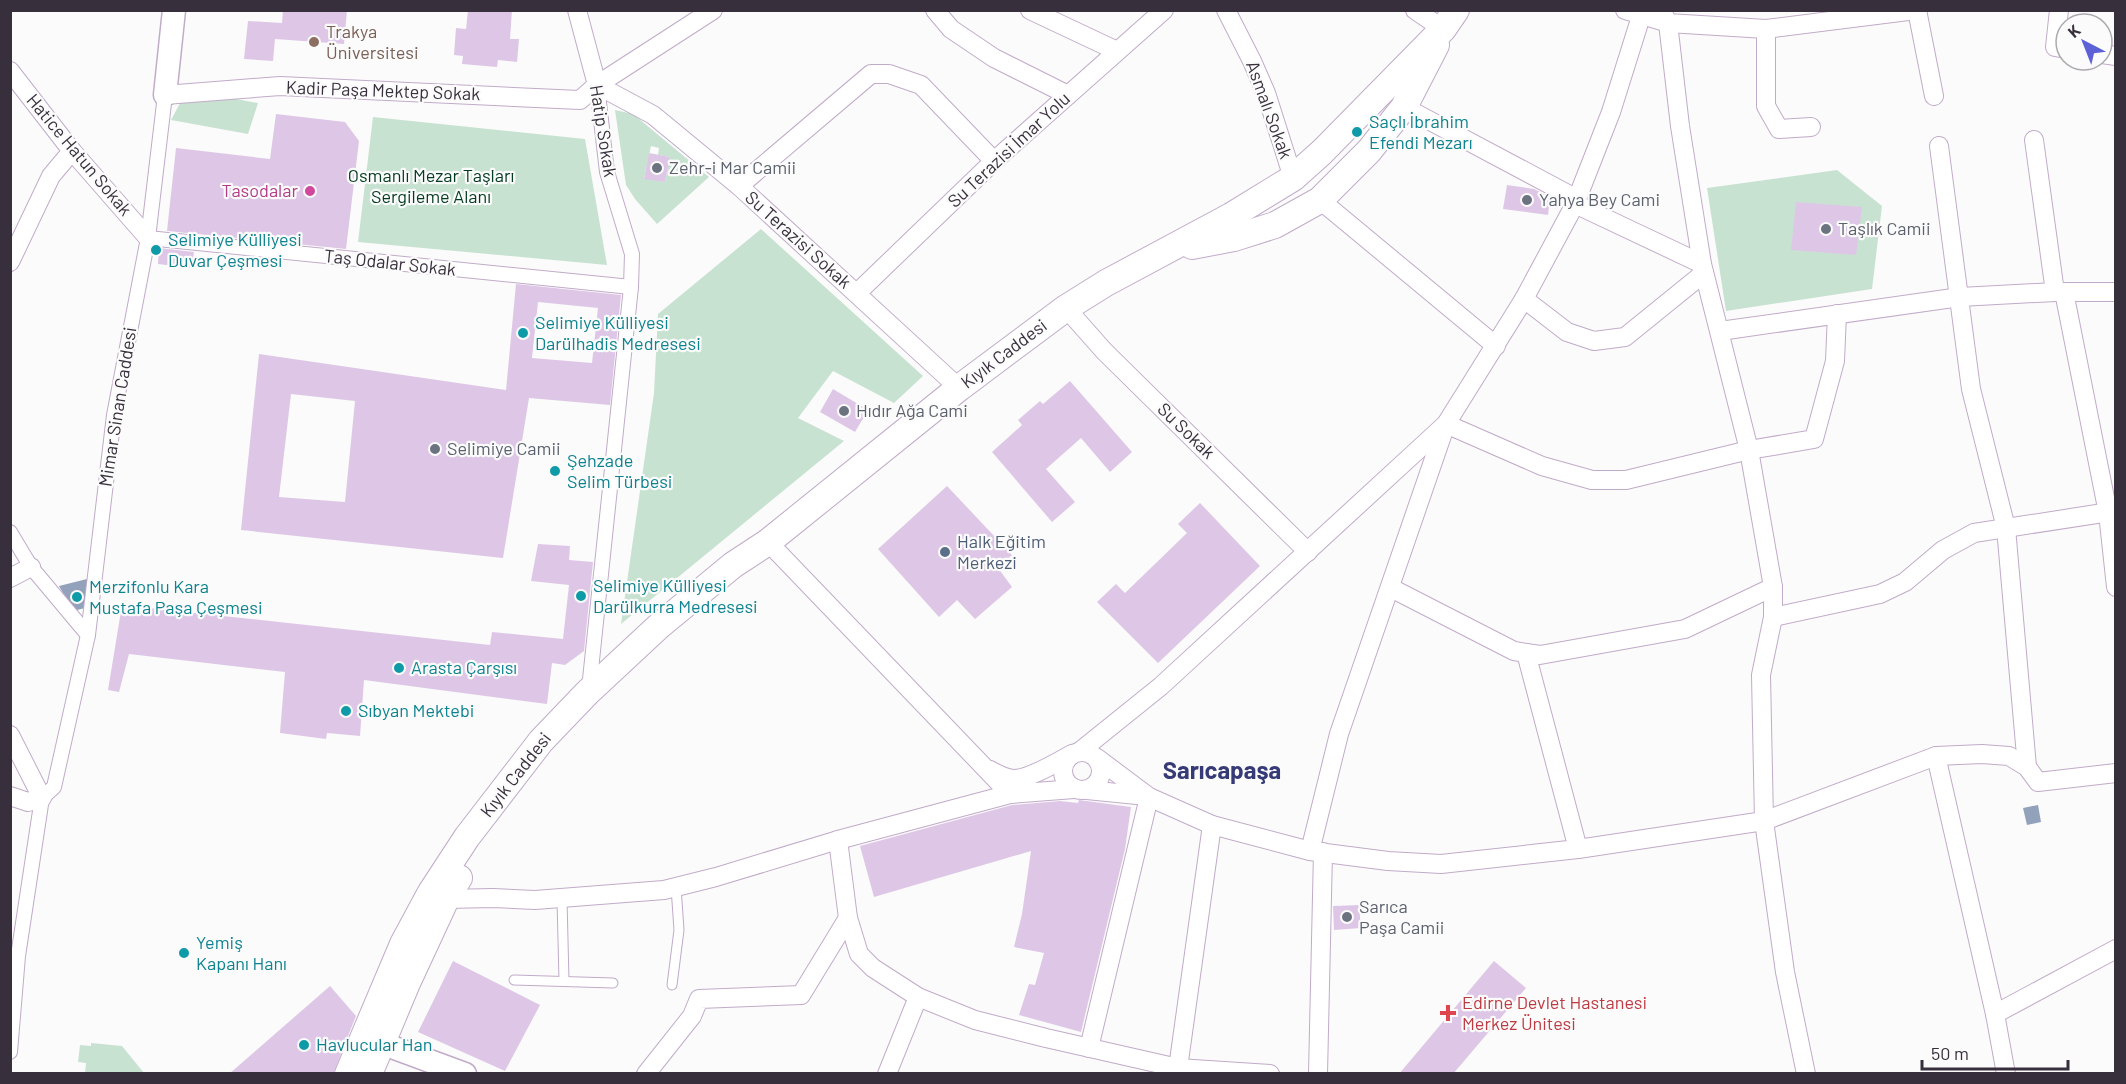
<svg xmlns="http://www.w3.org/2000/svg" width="2126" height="1084" font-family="Barlow,sans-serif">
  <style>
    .green { fill: #c8e2d1; fill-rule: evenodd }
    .water { fill: #92a2bb }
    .building { fill: #dec7e6; fill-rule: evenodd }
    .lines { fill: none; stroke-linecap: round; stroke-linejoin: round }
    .service-casing { stroke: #c1abc9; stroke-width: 11 }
    .pedestrian-casing { stroke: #c1abc9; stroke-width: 16 }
    .minor-casing { stroke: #c1abc9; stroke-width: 20 }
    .tertiary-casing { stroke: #c1abc9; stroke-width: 25 }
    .secondary-casing { stroke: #c1abc9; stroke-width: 28 }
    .service { stroke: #fff; stroke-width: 9 }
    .pedestrian { stroke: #fff; stroke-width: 14 }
    .minor { stroke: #fff; stroke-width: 18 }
    .tertiary { stroke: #fff; stroke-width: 22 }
    .secondary { stroke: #fff; stroke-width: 26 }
    .education-dot { fill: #8d6e63; stroke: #fbfbfb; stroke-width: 2 }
    .culture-dot { fill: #0f9aa8; stroke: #fbfbfb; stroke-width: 2 }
    .worship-dot { fill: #6b7280; stroke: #fbfbfb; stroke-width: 2 }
    .hotel-dot { fill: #d1479c; stroke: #fbfbfb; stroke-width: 2 }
    .service-dot { fill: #5c6f8a; stroke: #fbfbfb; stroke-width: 2 }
    .health-dot { fill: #e0444e; stroke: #fbfbfb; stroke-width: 2 }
    .labels { text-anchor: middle; stroke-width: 4.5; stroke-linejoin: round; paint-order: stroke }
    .education-label { font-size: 18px; fill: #785e54; stroke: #fbfbfb; text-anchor: start }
    .street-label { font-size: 18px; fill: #382f3c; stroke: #fbfbfb }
    .culture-label { font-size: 18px; fill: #0d838f; stroke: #fbfbfb; text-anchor: start }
    .worship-label { font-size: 18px; fill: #5b616d; stroke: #fbfbfb; text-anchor: start }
    .park-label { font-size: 18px; fill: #033b20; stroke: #fbfbfb }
    .hotel-label { font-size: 18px; fill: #b23c85; stroke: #fbfbfb; text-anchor: end }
    .service-label { font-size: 18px; fill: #4e5e75; stroke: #fbfbfb; text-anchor: start }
    .health-label { font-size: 18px; fill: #be3a42; stroke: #fbfbfb; text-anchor: start }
    .district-label { font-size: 24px; font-weight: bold; fill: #363a76; stroke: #fbfbfb }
  </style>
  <rect width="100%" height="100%" fill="#fbfbfb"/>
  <!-- green -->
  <g class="green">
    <polygon points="187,90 258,103 248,134 171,120"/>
    <path d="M 615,110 L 633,114 L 709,177 L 657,224 L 635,199 L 626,185 ZM 651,146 L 659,148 L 658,155 L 670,157 L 665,182 L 644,178 Z"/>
    <polygon points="373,117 585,139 607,265 358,242"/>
    <polygon points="1837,170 1882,206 1872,289 1726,311 1707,188"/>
    <polygon points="761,229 923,376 894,403 833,371 798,418 844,441 621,624 654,393 658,314"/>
    <polygon points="91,1043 122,1046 144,1073 85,1073 86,1063 78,1062 80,1045 91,1046"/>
  </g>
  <!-- water -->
  <g class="water">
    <polygon points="91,578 89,607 73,611 59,586"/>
    <polygon points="2038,805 2041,822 2027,825 2023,808"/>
  </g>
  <!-- building -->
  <g class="building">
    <polygon points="283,10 347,10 344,44 275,39 273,61 244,59 248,21 282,23"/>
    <polygon points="468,10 512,10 510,39 519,39 517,62 498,60 497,67 462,64 463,56 454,55 456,28 466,29"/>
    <polygon points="276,114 345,122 359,141 346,249 167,231 176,148 270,159"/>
    <polygon points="649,153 670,157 665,182 644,179"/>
    <polygon points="1507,185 1534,189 1550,197 1548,215 1503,209"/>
    <polygon points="1796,202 1862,207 1856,255 1791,250"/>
    <polygon points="159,248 194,252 192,268 158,264"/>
    <path d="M 516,284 L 621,295 L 610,405 L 529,398 L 503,558 L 241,530 L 259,354 L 506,390 ZM 538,302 L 598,308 L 592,363 L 532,358 ZM 291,394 L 355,401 L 345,502 L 279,497 Z"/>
    <polygon points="1070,381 1132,452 1110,472 1081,438 1046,469 1075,502 1052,522 992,452 1022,425 1018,420 1040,401 1043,404"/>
    <polygon points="833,389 868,410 855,432 820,412"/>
    <polygon points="947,486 1012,555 998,568 1012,587 975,619 957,600 939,617 878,549"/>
    <polygon points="1200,503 1260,566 1158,663 1097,602 1116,584 1125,593 1187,533 1178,524"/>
    <polygon points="538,544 570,546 569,560 593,562 584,651 565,665 552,663 547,704 364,680 360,736 327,733 326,739 280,733 285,672 129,654 119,692 108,690 122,605 490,645 492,632 563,639 569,585 531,581"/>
    <polygon points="1079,800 1131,807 1125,849 1081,1032 1019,1015 1029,984 1035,985 1044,953 1014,947 1022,914 1031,851 874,897 860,846 1012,805 1060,801 1078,803"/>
    <polygon points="1359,905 1361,928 1334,930 1333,906"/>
    <polygon points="453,961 540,1005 505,1071 418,1032"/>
    <polygon points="1494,961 1526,988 1453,1074 1399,1074"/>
    <polygon points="330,986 356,1016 333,1074 229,1074"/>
  </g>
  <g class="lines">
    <defs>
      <g id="service">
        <polyline points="562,899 564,981"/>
        <polyline points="514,980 613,983"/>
        <polyline points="672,985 679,930 676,887"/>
      </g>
      <g id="pedestrian">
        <polyline points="148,238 631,287"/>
        <polyline points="10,532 31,567 88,635"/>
        <polyline points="589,689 631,287 632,254 607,172 597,85"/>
        <polyline points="10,1052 18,956 42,798 54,787 88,635 114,415 148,238 165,95"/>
      </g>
      <g id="minor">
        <polyline points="577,10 597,85"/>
        <polyline points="935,10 951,29 994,58 1068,95"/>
        <polyline points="1030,10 1117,51"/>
        <polyline points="1226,10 1252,61 1266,93 1293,178"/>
        <polyline points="1415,10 1443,29"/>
        <polyline points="1625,10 1668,23 1680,126 1702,264 1749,450 1773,587 1773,617 1761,675 1764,821 1785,972 1806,1074"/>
        <polyline points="1917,10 1934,96"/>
        <polyline points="2059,10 2055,47 2066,49"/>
        <polyline points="1663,13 1668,23 1766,29 1916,10"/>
        <polyline points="1766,29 1766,106 1779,129 1811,127"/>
        <polyline points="2102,54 2116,56"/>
        <polyline points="10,71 72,151 148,238"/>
        <polyline points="597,85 653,115 739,186 959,388"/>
        <polyline points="165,95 280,86 580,100 597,85 713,10"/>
        <polyline points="1404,107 1577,199"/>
        <polyline points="2034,140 2055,292"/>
        <polyline points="1939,146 1971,389 2006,528 2027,767"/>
        <polyline points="739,186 871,74 889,74 921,85 994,161"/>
        <polyline points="1320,200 1496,346"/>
        <polyline points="1575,204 1702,264"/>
        <polyline points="10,262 51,176 72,151"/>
        <polyline points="2064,292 2108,513 2116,587"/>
        <polyline points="857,293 994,161 1164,10"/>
        <polyline points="1524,299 1567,332 1594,341 1625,337 1704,273"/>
        <polyline points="1066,308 1104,351 1308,552"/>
        <polyline points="1720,331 1960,297 2055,292 2116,292"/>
        <polyline points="768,542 1010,794"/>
        <polyline points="10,578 31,567"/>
        <polyline points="1391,588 1514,651 1540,655 1685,629 1773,587"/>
        <polyline points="1773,617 1880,594 1905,582 1943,550 1974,533 2116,511"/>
        <polyline points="1526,653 1578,849"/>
        <polyline points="10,735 42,798 28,802 10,796"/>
        <circle cx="1082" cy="771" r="19"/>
        <polyline points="1079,752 1161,686 1446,424 1542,466 1592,480 1626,480 1749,450 1814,439 1835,361 1837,314"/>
        <polyline points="1936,756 1995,1014 2006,1074"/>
        <polyline points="1097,758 1149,797 1212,825 1310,851 1388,861 1441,864 1578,849 1764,821 1936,756 1982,754 2009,756 2027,767 2038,782 2116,773"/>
        <path d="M 990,770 C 997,774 1004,778 1013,779 C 1028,780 1057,762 1072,754"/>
        <polyline points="1087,790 1147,796"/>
        <polyline points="838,840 848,918 859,954 873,968 918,997 975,1020 1046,1038 1178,1068 1270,1074"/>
        <polyline points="1310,851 1339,734 1446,424 1524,299 1575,204 1611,112 1643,10"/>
        <polyline points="446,899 493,898 535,900 664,890 716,877 838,840 1010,794 1074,789"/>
        <polyline points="1995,1014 2116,949"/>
        <polyline points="1089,1048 1149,797"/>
        <polyline points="1178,1068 1212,825"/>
        <polyline points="646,1074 692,1016 699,999 801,995 848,918"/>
        <polyline points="887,1074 918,997"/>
        <polyline points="1318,1074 1323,852"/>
      </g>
      <g id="tertiary">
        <polyline points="165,95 174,10"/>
        <polyline points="381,1043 465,1074"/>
      </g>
      <g id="secondary">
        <polyline points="1192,246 1234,238 1275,225 1320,200 1369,151 1404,107 1436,45"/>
        <polyline points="348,1074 403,944 431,892 467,837 541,741 587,693 659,626 733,565 768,542 959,388 1066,308 1106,283 1231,216 1293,178 1322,152 1443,29 1456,10"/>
        <polyline points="369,1074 407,983 446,899 459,878"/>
      </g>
    </defs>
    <!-- service casing -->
    <use href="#service" class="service-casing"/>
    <!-- pedestrian casing -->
    <use href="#pedestrian" class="pedestrian-casing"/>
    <!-- minor casing -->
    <use href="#minor" class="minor-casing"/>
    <!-- tertiary casing -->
    <use href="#tertiary" class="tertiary-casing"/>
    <!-- secondary casing -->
    <use href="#secondary" class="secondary-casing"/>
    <!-- service -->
    <use href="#service" class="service"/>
    <!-- pedestrian -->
    <use href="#pedestrian" class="pedestrian"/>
    <!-- minor -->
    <use href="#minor" class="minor"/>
    <!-- tertiary -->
    <use href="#tertiary" class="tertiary"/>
    <!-- secondary -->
    <use href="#secondary" class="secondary"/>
  </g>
  <!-- markers -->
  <circle class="education-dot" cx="314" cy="42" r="6"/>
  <g class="culture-dot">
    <circle cx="1357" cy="132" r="6"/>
    <circle cx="156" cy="250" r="6"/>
    <circle cx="523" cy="333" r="6"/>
    <circle cx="555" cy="471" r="6"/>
    <circle cx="581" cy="596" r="6"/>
    <circle cx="77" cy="597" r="6"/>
    <circle cx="399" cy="668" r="6"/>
    <circle cx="346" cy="711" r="6"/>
    <circle cx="184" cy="953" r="6"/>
    <circle cx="304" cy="1045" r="6"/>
  </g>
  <g class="worship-dot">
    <circle cx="657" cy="168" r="6"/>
    <circle cx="1527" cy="200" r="6"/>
    <circle cx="1826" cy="229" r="6"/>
    <circle cx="844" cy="411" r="6"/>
    <circle cx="435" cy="449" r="6"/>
    <circle cx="1347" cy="917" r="6"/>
  </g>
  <circle class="hotel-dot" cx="310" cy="191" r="6"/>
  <circle class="service-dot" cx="945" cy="552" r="6"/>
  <path class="health-dot" d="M1445 1004h6v6h6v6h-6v6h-6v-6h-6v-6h6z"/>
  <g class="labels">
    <!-- education labels -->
    <g class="education-label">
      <text x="326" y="38">Trakya<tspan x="326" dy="21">Üniversitesi</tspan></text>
    </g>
    <!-- street labels -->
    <g class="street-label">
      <text transform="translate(383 91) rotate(2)" y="6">Kadir Paşa Mektep Sokak</text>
      <text transform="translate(1269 110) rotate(70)" y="6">Asmalı Sokak</text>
      <text transform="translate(603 131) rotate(81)" y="6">Hatip Sokak</text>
      <text transform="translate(1009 150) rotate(-43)" y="6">Su Terazisi İmar Yolu</text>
      <text transform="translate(79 155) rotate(50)" y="6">Hatice Hatun Sokak</text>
      <text transform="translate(798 240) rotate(42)" y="6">Su Terazisi Sokak</text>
      <text transform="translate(390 263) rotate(6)" y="6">Taş Odalar Sokak</text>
      <text transform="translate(1004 354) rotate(-37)" y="6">Kıyık Caddesi</text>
      <text transform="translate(118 407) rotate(-81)" y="6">Mimar Sinan Caddesi</text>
      <text transform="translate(1186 431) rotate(44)" y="6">Su Sokak</text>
      <text transform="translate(516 775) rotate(-52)" y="6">Kıyık Caddesi</text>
    </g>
    <!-- culture labels -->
    <g class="culture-label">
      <text x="1369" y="128">Saçlı İbrahim<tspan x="1369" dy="21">Efendi Mezarı</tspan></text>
      <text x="168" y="246">Selimiye Külliyesi<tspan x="168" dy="21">Duvar Çeşmesi</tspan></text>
      <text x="535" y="329">Selimiye Külliyesi<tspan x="535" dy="21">Darülhadis Medresesi</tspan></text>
      <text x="567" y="467">Şehzade<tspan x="567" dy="21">Selim Türbesi</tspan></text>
      <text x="593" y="592">Selimiye Külliyesi<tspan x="593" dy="21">Darülkurra Medresesi</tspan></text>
      <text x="89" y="593">Merzifonlu Kara<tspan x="89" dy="21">Mustafa Paşa Çeşmesi</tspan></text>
      <text x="411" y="674">Arasta Çarşısı</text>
      <text x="358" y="717">Sıbyan Mektebi</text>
      <text x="196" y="949">Yemiş<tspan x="196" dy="21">Kapanı Hanı</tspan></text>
      <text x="316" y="1051">Havlucular Han</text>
    </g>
    <!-- worship labels -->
    <g class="worship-label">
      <text x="669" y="174">Zehr-i Mar Camii</text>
      <text x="1539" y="206">Yahya Bey Cami</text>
      <text x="1838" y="235">Taşlık Camii</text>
      <text x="856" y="417">Hıdır Ağa Cami</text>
      <text x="447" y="455">Selimiye Camii</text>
      <text x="1359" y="913">Sarıca<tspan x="1359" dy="21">Paşa Camii</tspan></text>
    </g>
    <!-- park labels -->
    <g class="park-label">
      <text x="431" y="182">Osmanlı Mezar Taşları<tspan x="431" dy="21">Sergileme Alanı</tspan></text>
    </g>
    <!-- hotel labels -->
    <g class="hotel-label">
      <text x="298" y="197">Tasodalar</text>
    </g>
    <!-- service labels -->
    <g class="service-label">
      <text x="957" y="548">Halk Eğitim<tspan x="957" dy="21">Merkezi</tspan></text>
    </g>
    <!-- health labels -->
    <g class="health-label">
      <text x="1462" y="1009">Edirne Devlet Hastanesi<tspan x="1462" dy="21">Merkez Ünitesi</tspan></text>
    </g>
    <!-- district labels -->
    <g class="district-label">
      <text x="1222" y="779">Sarıcapaşa</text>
    </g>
  </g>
  <!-- border -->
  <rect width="2126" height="1084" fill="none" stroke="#382f3c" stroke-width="24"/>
  <!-- north arrow -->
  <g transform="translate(2084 42) rotate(318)"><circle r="28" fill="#fbfbfb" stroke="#ada9af" stroke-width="1.5"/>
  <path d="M0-4.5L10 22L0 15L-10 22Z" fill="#5d61d8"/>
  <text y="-9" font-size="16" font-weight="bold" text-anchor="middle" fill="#382f3c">K</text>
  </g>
  <!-- scale -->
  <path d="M1922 1060v9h146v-9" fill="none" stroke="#382f3c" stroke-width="3"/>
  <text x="1931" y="1060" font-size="18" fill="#382f3c" stroke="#fbfbfb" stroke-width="4.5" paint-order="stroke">50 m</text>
</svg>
